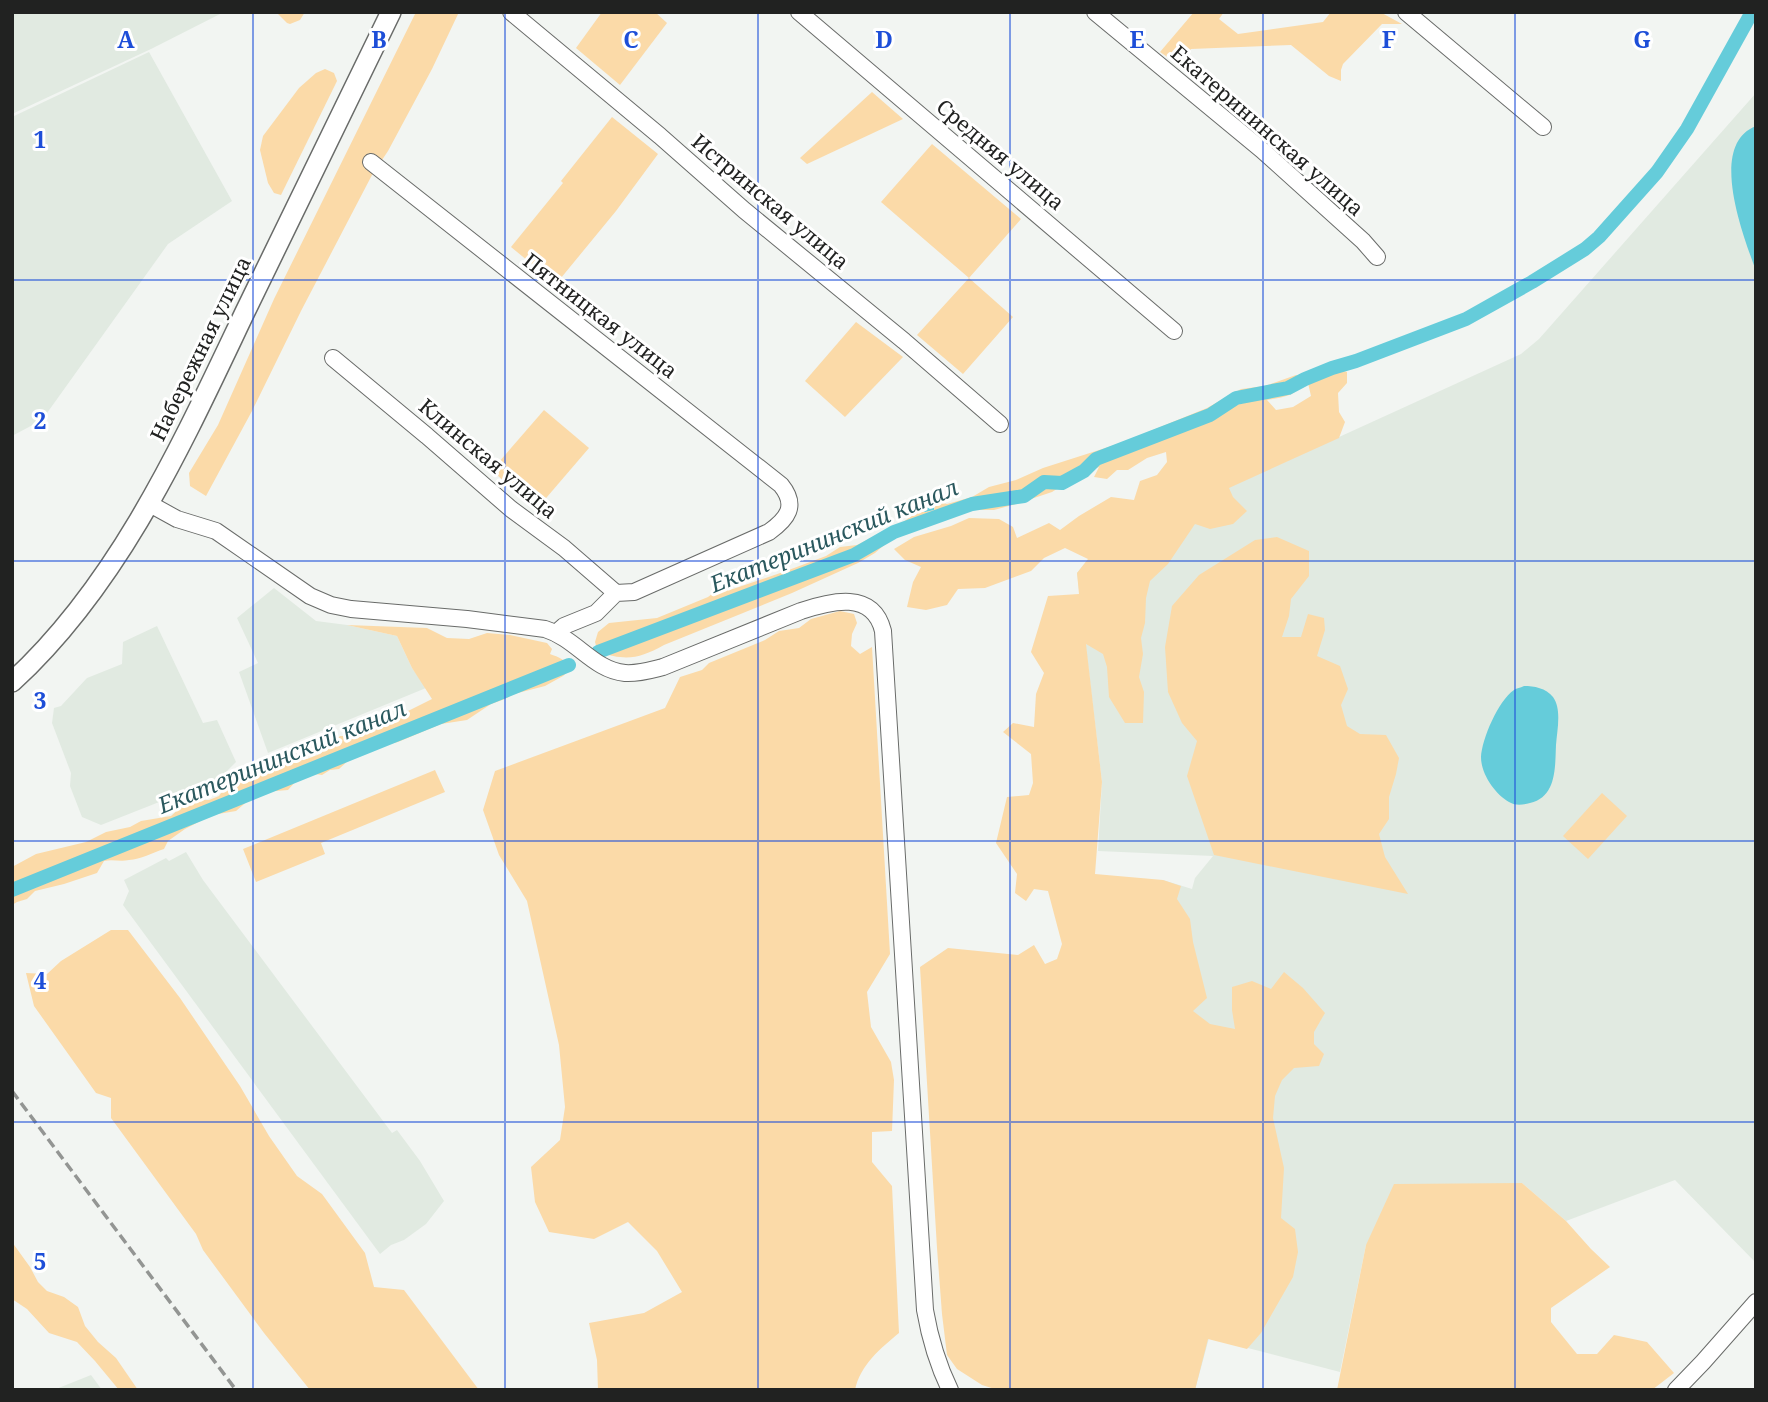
<svg xmlns="http://www.w3.org/2000/svg" width="1768" height="1402" font-family="'Noto Serif',serif">
  <style>
    .built { fill: #e1eae1 }
    .green { fill: #fbdaa8 }
    .water { fill: #65ccda }
    .lines { fill: none; stroke-linecap: round; stroke-linejoin: round }
    .canal { stroke: #65ccda; stroke-width: 14 }
    .minor-casing { stroke: #696b69; stroke-width: 18 }
    .major-casing { stroke: #696b69; stroke-width: 22 }
    .minor { stroke: #fff; stroke-width: 16 }
    .major { stroke: #fff; stroke-width: 19 }
    .rail { stroke: #939593; stroke-width: 3.5; stroke-dasharray: 10 5; stroke-linecap: butt }
    .grid { fill: none; stroke: #1d4ed8; stroke-width: 2; stroke-opacity: 0.55 }
    .labels { text-anchor: middle; stroke-width: 6; stroke-linejoin: round; paint-order: stroke }
    .street-label { font-size: 21px; fill: #212221; stroke: #fff }
    .water-label { font-size: 23px; font-style: italic; fill: #2a585e; stroke: #fff }
    .grid-label { font-size: 23px; text-anchor: middle; font-weight: bold; fill: #1d4ed8; stroke: #fff; stroke-width: 6; stroke-linejoin: round; paint-order: stroke }
  </style>
  <rect width="100%" height="100%" fill="#f2f5f2"/>
  <!-- built -->
  <g class="built">
    <polygon points="12,12 224,12 151,49 12,114"/>
    <polygon points="149,52 232,201 168,244 42,420 12,436 12,117"/>
    <polygon points="1756,93 1756,1263 1675,1180 1566,1221 1522,1183 1366,1245 1340,1372 1209,1338 1195,1390 1049,1390 1163,880 1192,889 1195,878 1213,856 1098,851 1102,782 1077,573 1098,547 1521,354 1539,339"/>
    <polygon points="274,588 316,621 347,625 397,636 412,668 426,688 268,753 239,672 258,663 237,618"/>
    <polygon points="157,626 203,723 217,720 236,762 220,778 101,825 82,817 70,786 71,773 52,723 54,708 61,706 87,678 122,664 123,642"/>
    <polygon points="186,852 203,880 392,1133 397,1130 420,1161 444,1201 426,1224 404,1240 391,1245 380,1254 123,905 129,891 124,880 166,858 169,861"/>
    <polygon points="91,1375 102,1390 54,1390 61,1387"/>
  </g>
  <!-- green -->
  <g class="green">
    <polygon points="276,12 305,12 300,20 290,24 287,23"/>
    <polygon points="416,12 459,12 432,69 388,151 372,175 301,311 252,411 206,496 190,486 189,473 218,425 274,299"/>
    <polygon points="602,12 655,12 667,23 620,85 576,48"/>
    <polygon points="1194,12 1224,12 1219,19 1238,34 1323,22 1331,12 1380,12 1402,24 1382,24 1343,64 1341,70 1341,81 1329,76 1291,45 1191,49 1179,65 1160,52"/>
    <polygon points="325,69 334,73 337,81 281,195 274,193 268,183 260,150 263,136 299,88 316,73"/>
    <polygon points="872,92 903,119 807,164 800,158"/>
    <polygon points="612,117 658,154 616,211 556,284 511,247 563,183 561,181"/>
    <polygon points="932,144 1021,219 969,278 1013,317 963,374 917,335 969,278 881,202"/>
    <polygon points="856,322 903,357 845,417 805,381"/>
    <path d="M 1337,369 L 1347,372 L 1347,383 L 1338,393 L 1339,412 L 1345,422 L 1339,438 L 1229,488 L 1233,497 L 1247,511 L 1233,524 L 1210,529 L 1195,524 L 1168,564 L 1150,581 L 1146,598 L 1145,623 L 1141,638 L 1143,654 L 1139,677 L 1144,692 L 1143,723 L 1125,723 L 1109,697 L 1107,667 L 1103,654 L 1086,644 L 1102,782 L 1095,874 L 1163,880 L 1181,886 L 1177,899 L 1190,919 L 1193,942 L 1207,998 L 1193,1011 L 1210,1024 L 1235,1029 L 1232,1010 L 1232,987 L 1252,981 L 1271,989 L 1284,972 L 1303,988 L 1325,1013 L 1314,1032 L 1314,1044 L 1324,1054 L 1319,1066 L 1294,1068 L 1282,1080 L 1275,1096 L 1273,1118 L 1284,1168 L 1281,1218 L 1295,1229 L 1298,1252 L 1293,1277 L 1261,1333 L 1247,1349 L 1208,1339 L 1195,1390 L 998,1390 L 982,1385 L 957,1369 L 947,1355 L 942,1314 L 937,1248 L 920,967 L 948,948 L 1018,955 L 1034,945 L 1045,964 L 1057,959 L 1062,944 L 1048,891 L 1034,889 L 1026,901 L 1015,893 L 1017,874 L 996,843 L 1007,797 L 1029,795 L 1033,783 L 1031,754 L 1003,732 L 1013,723 L 1034,727 L 1036,694 L 1044,673 L 1031,652 L 1048,596 L 1079,594 L 1077,573 L 1088,559 L 1065,548 L 1044,558 L 1031,571 L 985,588 L 958,589 L 947,605 L 926,610 L 907,607 L 913,582 L 921,567 L 905,560 L 894,549 L 914,537 L 951,526 L 969,518 L 999,519 L 1013,527 L 1017,538 L 1049,523 L 1060,530 L 1079,516 L 1111,497 L 1134,500 L 1140,481 L 1157,475 L 1167,462 L 1166,452 L 1147,458 L 1128,470 L 1117,470 L 1107,479 L 1094,477 L 1099,467 L 1077,476 L 1052,492 L 1016,504 L 994,510 L 968,510 L 913,528 L 891,539 L 875,553 L 858,563 L 792,593 L 664,645 C 639,659 626,661 598,652 L 595,642 L 598,632 L 609,623 L 657,618 L 708,597 L 716,591 L 733,589 L 786,571 L 826,556 L 840,547 L 857,545 L 903,522 L 919,511 L 925,512 L 934,510 L 936,501 L 947,504 L 972,497 L 989,487 L 1016,480 L 1043,468 L 1121,443 L 1207,408 L 1241,389 L 1265,386 L 1296,375 L 1305,379 C 1299,396 1283,397 1267,400 L 1276,410 L 1293,407 L 1311,396 L 1308,383 C 1315,376 1327,375 1337,369 Z"/>
    <polygon points="544,410 589,448 535,511 492,470"/>
    <polygon points="1277,537 1309,551 1309,576 1291,599 1289,616 1282,637 1301,637 1308,614 1324,618 1325,630 1317,656 1340,666 1348,689 1341,705 1347,726 1360,734 1386,735 1399,758 1396,774 1389,797 1389,819 1379,834 1385,857 1408,894 1214,855 1187,776 1197,741 1182,723 1168,692 1165,647 1172,606 1199,575 1255,540"/>
    <path d="M 840,611 L 854,614 L 857,623 L 852,634 L 851,646 L 860,654 L 872,647 L 890,954 L 867,992 L 871,1027 L 891,1062 L 894,1080 L 892,1131 L 872,1132 L 872,1162 L 892,1186 L 899,1333 C 881,1348 860,1365 855,1390 L 598,1390 L 597,1360 L 589,1323 L 644,1313 L 682,1292 L 657,1251 L 628,1222 L 594,1239 L 549,1232 L 535,1202 L 531,1167 L 560,1140 L 565,1107 L 559,1045 L 527,901 L 499,855 L 483,810 L 495,771 L 665,708 L 680,677 L 702,670 L 709,663 L 765,640 L 779,631 L 799,628 L 811,619 Z"/>
    <path d="M 347,625 L 427,628 L 447,638 L 469,639 L 487,633 L 510,635 L 547,643 L 552,649 L 550,654 C 558,657 568,660 570,670 L 563,676 L 545,686 L 514,694 L 505,699 L 491,704 L 467,720 L 441,724 L 398,742 L 380,746 L 373,751 L 351,758 L 339,769 L 330,770 L 322,775 L 315,774 L 303,777 L 295,782 L 288,790 L 264,792 L 251,798 L 236,811 L 212,815 L 185,829 L 168,841 L 164,849 C 152,853 141,859 129,860 C 120,862 113,859 104,861 L 97,873 L 64,884 L 35,891 L 27,899 L 17,902 L 12,905 L 12,867 L 36,854 L 86,842 L 106,832 L 130,827 L 141,821 L 171,816 L 184,804 L 194,800 L 209,800 L 219,796 L 228,783 L 235,780 L 249,782 L 260,773 L 273,766 L 286,763 L 293,758 L 307,759 L 320,754 L 340,736 L 353,736 L 365,732 L 380,729 L 406,712 L 432,699 L 412,668 L 397,636 Z"/>
    <polygon points="435,770 445,792 321,843 325,854 256,882 243,849"/>
    <polygon points="1602,793 1627,816 1588,859 1563,836"/>
    <polygon points="111,930 128,930 180,998 240,1086 269,1136 297,1176 322,1194 365,1253 374,1287 404,1290 479,1390 310,1390 264,1333 203,1250 196,1234 111,1118 111,1098 96,1093 34,1006 26,973 47,974 61,961"/>
    <polygon points="1522,1183 1566,1221 1591,1249 1610,1267 1551,1308 1551,1322 1577,1354 1597,1354 1614,1335 1647,1342 1674,1373 1652,1390 1337,1390 1366,1245 1394,1184"/>
    <polygon points="12,1242 30,1267 38,1282 47,1291 64,1297 78,1307 85,1326 98,1342 116,1358 138,1390 119,1390 95,1361 77,1342 49,1333 27,1309 12,1299"/>
  </g>
  <!-- water -->
  <g class="water">
    <path d="M 1756,126 L 1756,271 C 1744,237 1707,145 1756,126 Z"/>
    <polygon points="929,494 935,495 934,510 925,512 919,511 916,505 919,497"/>
    <path d="M 1524,686 C 1534,686 1546,688 1553,697 C 1562,709 1557,731 1556,745 C 1555,766 1557,797 1530,803 C 1522,805 1516,806 1509,802 C 1495,794 1481,774 1481,757 C 1482,739 1498,701 1514,690 C 1517,688 1520,688 1524,686 Z"/>
  </g>
  <g class="lines">
    <!-- canal -->
    <g class="canal">
      <polyline points="598,652 854,555 894,532 972,504 1024,496 1044,482 1062,483 1084,471 1096,459 1210,415 1236,398 1288,388 1305,379 1332,368 1356,361 1466,319 1532,282 1585,249 1599,237 1657,172 1687,129 1752,12"/>
      <polyline points="12,890 569,665"/>
    </g>
    <defs>
      <g id="minor">
        <polyline points="511,12 660,136 744,210 904,341 1000,424"/>
        <polyline points="799,12 1174,331"/>
        <polyline points="1095,12 1262,150 1363,241 1377,257"/>
        <polyline points="1406,12 1543,127"/>
        <path d="M 371,162 L 781,485 C 798,506 787,519 769,532 L 634,592 L 616,593 L 596,613 L 564,626 L 556,633"/>
        <polyline points="333,358 427,436 511,509 564,548 616,593"/>
        <path d="M 148,503 L 177,519 L 216,531 L 310,596 L 331,605 L 351,609 L 467,619 L 545,629 C 577,639 593,670 625,673 C 638,674 651,670 663,667 L 801,611 C 831,601 873,590 883,631 L 925,1310 C 930,1339 937,1363 950,1390"/>
        <polyline points="1676,1390 1703,1362 1756,1302"/>
      </g>
      <path id="major" d="M 12,682 C 120,583 183,442 245,312 C 293,212 342,112 391,12"/>
    </defs>
    <!-- minor casing -->
    <use href="#minor" class="minor-casing"/>
    <!-- major casing -->
    <use href="#major" class="major-casing"/>
    <!-- minor -->
    <use href="#minor" class="minor"/>
    <!-- major -->
    <use href="#major" class="major"/>
    <!-- rail -->
    <polyline class="rail" points="12,1091 236,1390"/>
  </g>
  <!-- grid -->
  <path class="grid" d="M 253,12 L 253,1390M 505,12 L 505,1390M 758,12 L 758,1390M 1010,12 L 1010,1390M 1263,12 L 1263,1390M 1515,12 L 1515,1390M 12,280 L 1756,280M 12,561 L 1756,561M 12,841 L 1756,841M 12,1122 L 1756,1122"/>
  <g class="labels">
    <!-- street labels -->
    <g class="street-label">
      <text transform="translate(1267 131) rotate(41)" y="7">Екатерининская улица</text>
      <text transform="translate(1000 155) rotate(40)" y="7">Средняя улица</text>
      <text transform="translate(770 202) rotate(40)" y="7">Истринская улица</text>
      <text transform="translate(600 316) rotate(38)" y="7">Пятницкая улица</text>
      <text transform="translate(201 349) rotate(-64)" y="7">Набережная улица</text>
      <text transform="translate(488 459) rotate(40)" y="7">Клинская улица</text>
    </g>
    <!-- water labels -->
    <g class="water-label">
      <text transform="translate(834 536) rotate(-22)" y="8">Екатерининский канал</text>
      <text transform="translate(282 757) rotate(-22)" y="8">Екатерининский канал</text>
    </g>
  </g>
  <g class="grid-label">
    <text x="126" y="48">A</text>
    <text x="379" y="48">B</text>
    <text x="631" y="48">C</text>
    <text x="884" y="48">D</text>
    <text x="1137" y="48">E</text>
    <text x="1389" y="48">F</text>
    <text x="1642" y="48">G</text>
    <text x="40" y="148">1</text>
    <text x="40" y="429">2</text>
    <text x="40" y="709">3</text>
    <text x="40" y="989">4</text>
    <text x="40" y="1270">5</text>
  </g>
  <!-- border -->
  <rect width="1768" height="1402" fill="none" stroke="#212221" stroke-width="28"/>
</svg>
